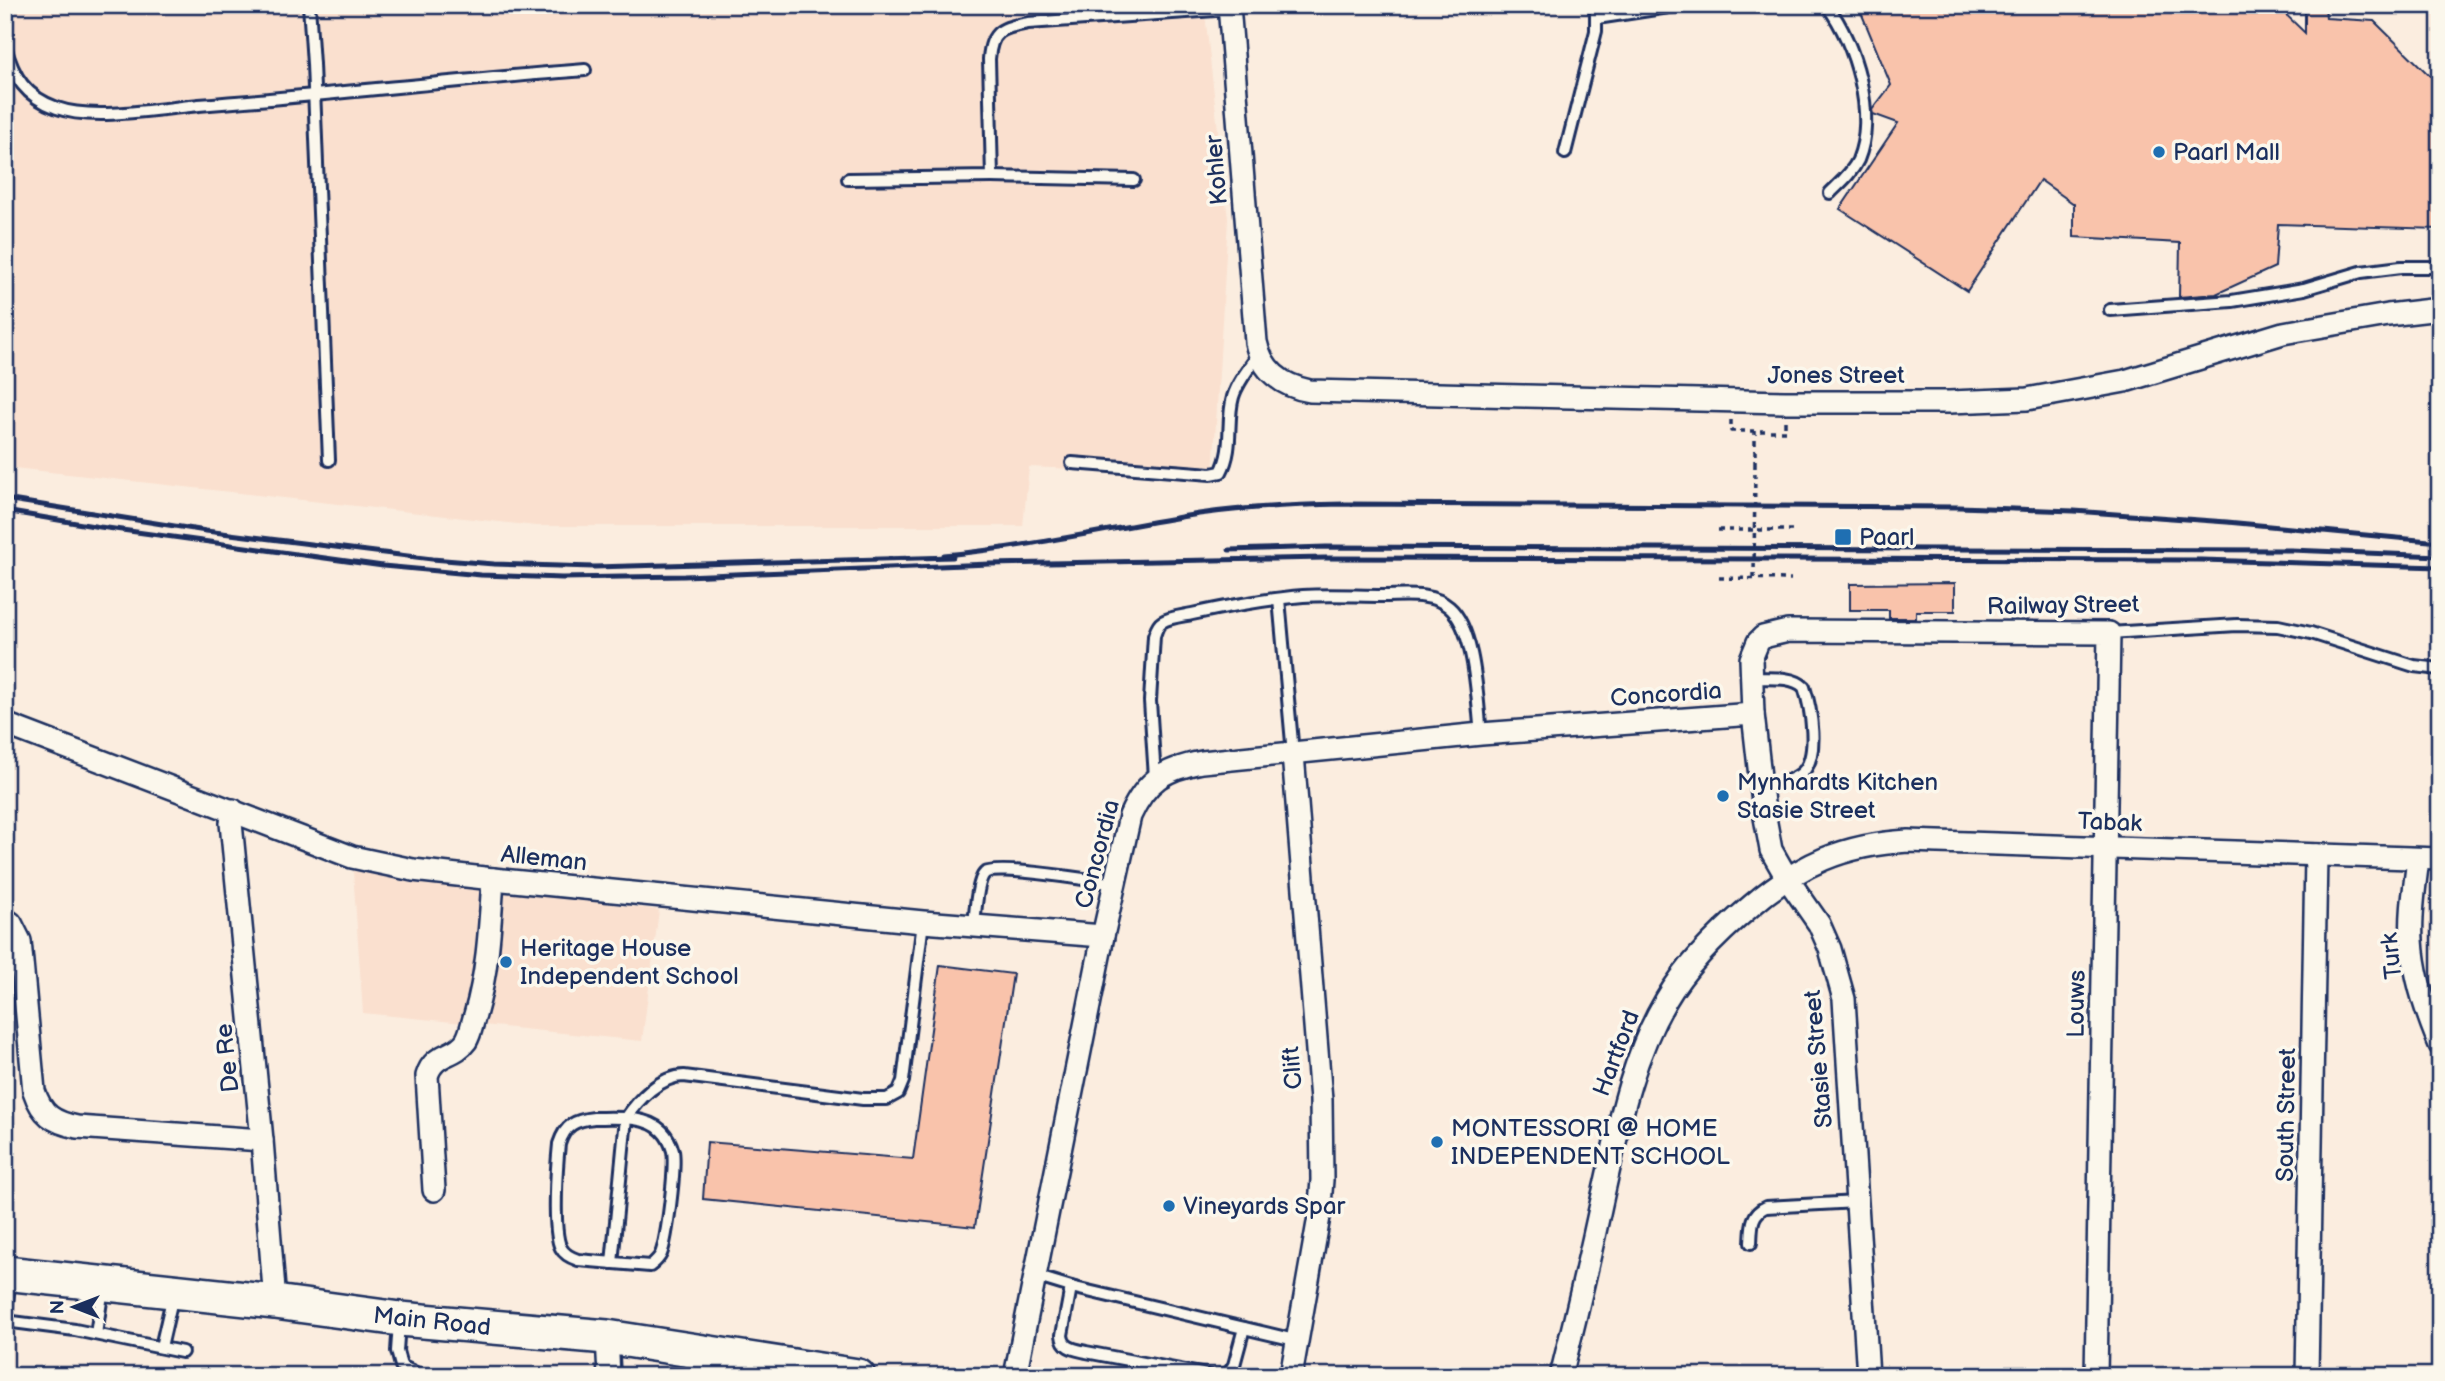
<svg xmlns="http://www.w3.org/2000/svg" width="2445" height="1381" font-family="'Balsamiq Sans',sans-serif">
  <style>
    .built { fill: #fae0cf }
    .building { fill: #f9c3ab; stroke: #1b2f5e; stroke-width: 2 }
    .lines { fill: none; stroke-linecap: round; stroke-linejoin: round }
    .lane-casing { stroke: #1b2f5e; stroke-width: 16 }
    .street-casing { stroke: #1b2f5e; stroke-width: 26 }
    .primary-casing { stroke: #1b2f5e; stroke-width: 38 }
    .path { stroke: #1b2f5e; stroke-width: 3.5; stroke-dasharray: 5 5; stroke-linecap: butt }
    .lane { stroke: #fbf7ec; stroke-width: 10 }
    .street { stroke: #fbf7ec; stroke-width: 21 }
    .primary { stroke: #fbf7ec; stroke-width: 33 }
    .rail { stroke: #1b2f5e; stroke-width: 5 }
    .path-bridge { stroke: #1b2f5e; stroke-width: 3.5; stroke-dasharray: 5 5; stroke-linecap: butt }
    .poi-dot { fill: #1f6fb2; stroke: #fbf7ec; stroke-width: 2.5 }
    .labels { text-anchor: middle; stroke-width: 7; stroke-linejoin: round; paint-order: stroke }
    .poi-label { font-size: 24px; fill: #1b2f5e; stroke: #fbf7ec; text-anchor: start }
    .street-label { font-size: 24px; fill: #1b2f5e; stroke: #fbf7ec }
  </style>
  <rect width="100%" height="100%" fill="#fbeddf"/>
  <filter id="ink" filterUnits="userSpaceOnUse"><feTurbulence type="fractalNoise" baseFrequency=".0143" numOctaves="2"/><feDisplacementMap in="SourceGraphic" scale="14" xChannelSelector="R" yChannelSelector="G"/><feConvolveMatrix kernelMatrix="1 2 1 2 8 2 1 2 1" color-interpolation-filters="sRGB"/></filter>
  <g filter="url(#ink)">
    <!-- built -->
    <g class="built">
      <polygon points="5,5 1204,5 1228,219 1213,475 1029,467 1023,526 536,526 5,467"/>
      <polygon points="353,871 659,910 642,1041 363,1013"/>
    </g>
    <!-- building -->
    <g class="building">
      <polygon points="1858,5 2276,5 2305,33 2305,5 2325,5 2326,18 2374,21 2430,76 2440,76 2440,229 2278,224 2275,267 2216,294 2179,297 2180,243 2074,237 2074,204 2040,180 1967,291 1840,209 1898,123 1873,114 1872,110 1891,85"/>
      <polygon points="1955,583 1955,611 1916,611 1916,618 1889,618 1889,610 1850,610 1850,584"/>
      <polygon points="940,965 1013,974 975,1227 703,1199 707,1142 913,1159"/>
    </g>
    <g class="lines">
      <defs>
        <g id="lane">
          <polyline points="309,5 313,64 329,460"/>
          <path d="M 1827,5 C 1855,44 1877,113 1858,160 C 1852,173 1840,183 1830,193"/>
          <polyline points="1597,18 1682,5"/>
          <path d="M 5,46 C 13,77 26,97 57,108 C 92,121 160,109 199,105 C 328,95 456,80 585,70"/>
          <polyline points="1565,153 1596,31 1596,5"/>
          <polyline points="992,177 1134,180"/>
          <path d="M 848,179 L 992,177 L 989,59 C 991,30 1002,28 1028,23 L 1230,9"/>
          <polyline points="2110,310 2232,301 2304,289 2361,272 2401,267 2440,267"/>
          <path d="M 1072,463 L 1211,474 L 1221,472 C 1234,448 1226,422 1233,397 C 1238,381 1250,367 1259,354"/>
          <polyline points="1279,599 1293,754"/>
          <polyline points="2109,633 2237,625 2278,626 2311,633 2414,666 2440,669"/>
          <path d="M 1751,678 C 1767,679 1792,675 1804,687 C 1811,708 1820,756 1802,773 C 1792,782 1774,785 1761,789"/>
          <path d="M 1155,778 L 1150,701 L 1154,636 C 1156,631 1157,625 1162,622 C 1170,617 1183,616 1192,614 C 1229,606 1266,599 1303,596 C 1329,594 1356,596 1383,596 C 1404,596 1432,592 1449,607 C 1476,630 1477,701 1481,734"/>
          <path d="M 974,926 C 975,915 977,880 985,873 C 993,864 1097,881 1115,884"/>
          <path d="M 594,1118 C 615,1118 646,1115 662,1131 C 667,1136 671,1144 673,1151 C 676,1167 667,1239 661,1254 C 658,1260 655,1262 650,1266 L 578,1260 C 572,1258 564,1254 561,1248 C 552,1232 557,1163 559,1144 C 565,1125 575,1120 594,1118 Z"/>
          <path d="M 1751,1243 C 1752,1228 1750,1214 1766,1207 L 1857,1202"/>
          <path d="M 612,1263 L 626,1118 C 638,1100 660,1076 684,1076 L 863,1099 L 887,1099 L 898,1093 L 903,1081 L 923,922"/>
          <path d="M 1035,1276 L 1071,1287 L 1062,1335 C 1063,1348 1074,1349 1086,1352 L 1212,1376"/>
          <polyline points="1071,1287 1299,1341"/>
          <polyline points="5,1320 10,1276"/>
          <polyline points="5,1321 75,1330 182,1352"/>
          <polyline points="399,1323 397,1351 401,1366 422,1376"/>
          <polyline points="96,1334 103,1288"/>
          <polyline points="161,1347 173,1295"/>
          <polyline points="1217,1376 1229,1373 1234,1365 1244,1328"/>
        </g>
        <g id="street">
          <path d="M 1229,5 L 1256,342 C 1262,371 1282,386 1310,391 L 1785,402 L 1949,402 L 2027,399 L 2125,381 L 2283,333 L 2388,315 L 2440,309"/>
          <polyline points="5,724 352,857 413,870 493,879 923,922 1103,936"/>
          <polyline points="233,810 231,823 262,1140 275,1302"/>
          <path d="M 2418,859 C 2415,885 2410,914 2412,940 C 2414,977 2426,1012 2440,1045"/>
          <path d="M 5,919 L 11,923 L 20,941 L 34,1091 C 42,1115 53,1122 77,1127 L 262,1140"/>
          <path d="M 434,1190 L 427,1076 C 434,1052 454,1058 466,1041 C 471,1033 472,1023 475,1015 C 488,971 490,925 493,879"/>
          <polyline points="607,1337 609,1376"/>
          <path d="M 1015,1376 L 1103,936 L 1130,816 C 1146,780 1165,769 1202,762 L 1481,734 L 1753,714"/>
          <polyline points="1291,1376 1319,1217 1322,1180 1321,1100 1293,754"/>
          <path d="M 1561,1376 C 1576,1316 1590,1256 1603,1195 C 1618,1129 1631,1059 1666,1000 C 1687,964 1719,933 1751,906 C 1800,864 1843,845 1908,841 L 2440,859"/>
          <polyline points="1868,1376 1844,999 1830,949 1819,924 1787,878 1771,850 1764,812 1753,714 1751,659 1758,642 1763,637 1788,631 2109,633 2096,1376"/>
          <polyline points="2307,1376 2316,855"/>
        </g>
        <polyline id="primary" points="5,1273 275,1302 400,1319 607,1337 858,1376"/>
      </defs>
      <!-- lane casing -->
      <use href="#lane" class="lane-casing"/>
      <!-- street casing -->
      <use href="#street" class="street-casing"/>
      <!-- primary casing -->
      <use href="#primary" class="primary-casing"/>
      <!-- path -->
      <g class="path">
        <polyline points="1731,420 1731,431 1785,431 1785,420"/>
        <polyline points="1755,465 1755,431"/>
        <polyline points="1718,530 1792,530"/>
        <polyline points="1719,578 1791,579"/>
      </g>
      <!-- lane -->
      <use href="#lane" class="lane"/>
      <!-- street -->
      <use href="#street" class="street"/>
      <!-- primary -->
      <use href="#primary" class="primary"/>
      <!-- rail -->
      <g class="rail">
        <polyline points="5,499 206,531 432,559 494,564 594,567 953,557"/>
        <polyline points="5,511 100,527 383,566 481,575 562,578 684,576 990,564 1325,558 2201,560 2440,567"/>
        <polyline points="1229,550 1326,547 2291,550 2440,556"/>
        <path d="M 944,555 C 1030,547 1113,528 1199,514 C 1247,507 1296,505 1344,504 L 1959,507 L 2074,511 L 2227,522 L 2440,542"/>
      </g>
      <!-- path-bridge -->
      <polyline class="path-bridge" points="1754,578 1755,465"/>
    </g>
  </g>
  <!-- markers -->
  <g class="poi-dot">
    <circle cx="2159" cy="152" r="7"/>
    <rect x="1834" y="528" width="18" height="18" rx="3.5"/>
    <circle cx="1723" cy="796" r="7"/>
    <circle cx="506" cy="962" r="7"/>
    <circle cx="1437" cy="1142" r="7"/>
    <circle cx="1169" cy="1206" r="7"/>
  </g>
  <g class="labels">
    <!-- poi labels -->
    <g class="poi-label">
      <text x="2173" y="160">Paarl Mall</text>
      <text x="1859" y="545">Paarl</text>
      <text x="1737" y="790">Mynhardts Kitchen<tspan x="1737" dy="28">Stasie Street</tspan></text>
      <text x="520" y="956">Heritage House<tspan x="520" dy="28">Independent School</tspan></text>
      <text x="1451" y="1136">MONTESSORI @ HOME<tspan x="1451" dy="28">INDEPENDENT SCHOOL</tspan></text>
      <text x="1183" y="1214">Vineyards Spar</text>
    </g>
    <!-- street labels -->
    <g class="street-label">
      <text transform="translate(1216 170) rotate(-95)" y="8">Kohler</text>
      <text x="1836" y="383">Jones Street</text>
      <text transform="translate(2063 605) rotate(-1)" y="8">Railway Street</text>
      <text transform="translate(1666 694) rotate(-4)" y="8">Concordia</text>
      <text transform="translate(2110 822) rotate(2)" y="8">Tabak</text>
      <text transform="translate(1097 854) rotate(-75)" y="8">Concordia</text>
      <text transform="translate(544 858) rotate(6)" y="8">Alleman</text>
      <text transform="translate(2391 956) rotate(-96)" y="8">Turk</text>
      <text transform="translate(2076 1004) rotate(-89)" y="8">Louws</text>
      <text transform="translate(1616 1053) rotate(-69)" y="8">Hartford</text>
      <text transform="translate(227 1058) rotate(-96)" y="8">De Re</text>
      <text transform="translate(1818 1059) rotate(-95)" y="8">Stasie Street</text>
      <text transform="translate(1292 1068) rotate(-95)" y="8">Clift</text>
      <text transform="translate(2286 1115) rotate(-89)" y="8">South Street</text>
      <text transform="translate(432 1321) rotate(6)" y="8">Main Road</text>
    </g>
  </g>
  <!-- margin -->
  <rect width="2445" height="1381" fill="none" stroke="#fbf7ec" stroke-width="28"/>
  <rect x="14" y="14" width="2417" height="1353" fill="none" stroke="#1b2f5e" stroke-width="2.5" filter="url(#ink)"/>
  <!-- north arrow -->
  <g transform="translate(74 1307) rotate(270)" stroke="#fbf7ec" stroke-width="5" paint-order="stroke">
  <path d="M0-5L12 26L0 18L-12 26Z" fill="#1b2f5e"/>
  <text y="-10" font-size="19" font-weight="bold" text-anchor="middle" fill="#1b2f5e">N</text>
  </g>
</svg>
